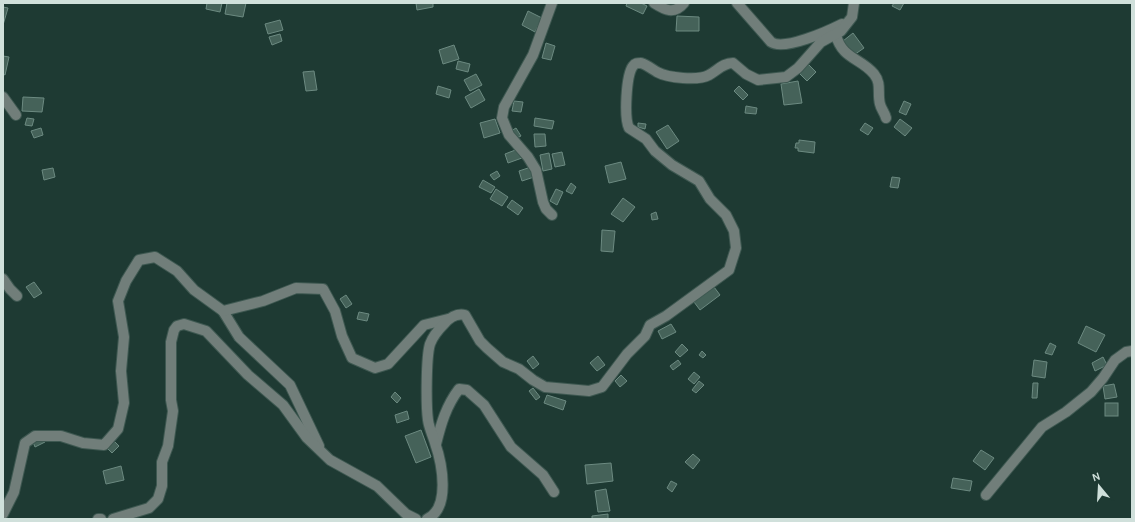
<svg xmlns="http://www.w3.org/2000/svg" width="1135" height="522" font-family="Karla,sans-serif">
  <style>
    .building { fill: #456259; stroke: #6c8a81 }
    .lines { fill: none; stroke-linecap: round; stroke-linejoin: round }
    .minor-casing { stroke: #3e5851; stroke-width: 12 }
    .minor { stroke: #717e7a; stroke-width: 10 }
  </style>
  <rect width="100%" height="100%" fill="#1e3a33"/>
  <!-- building -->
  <g class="building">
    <polygon points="207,3 222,3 220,12 206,9"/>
    <polygon points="227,3 246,3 243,17 225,14"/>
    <polygon points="416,3 433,3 433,7 417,10"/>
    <polygon points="627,3 641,3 647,6 643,14 626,6"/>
    <polygon points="894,3 904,3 900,10 892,6"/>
    <polygon points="3,7 8,8 3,25"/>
    <polygon points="528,11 542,18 535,32 522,25"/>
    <polygon points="677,16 699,17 699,31 676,31"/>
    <polygon points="280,20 283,30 268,34 265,24"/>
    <polygon points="853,33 864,48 854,55 843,41"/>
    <polygon points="280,34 282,41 272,45 269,37"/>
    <polygon points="546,43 555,46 551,60 542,58"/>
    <polygon points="454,45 459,59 443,64 439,50"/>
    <polygon points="3,56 9,57 5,75 3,74"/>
    <polygon points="458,61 470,64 468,72 456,69"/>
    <polygon points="808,64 816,72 807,81 799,73"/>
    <polygon points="314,71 317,90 306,91 303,72"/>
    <polygon points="476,74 482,85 470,91 464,80"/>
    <polygon points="798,81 802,103 784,105 781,84"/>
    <polygon points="438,86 451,90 449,98 436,94"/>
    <polygon points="739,86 748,95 743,100 734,91"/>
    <polygon points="479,89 485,100 471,108 465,97"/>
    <polygon points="23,97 44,98 42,112 22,111"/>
    <polygon points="514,101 523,102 521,112 512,111"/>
    <polygon points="904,101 911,104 906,115 899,112"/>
    <polygon points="746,106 757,108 756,114 745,113"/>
    <polygon points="27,118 34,119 32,126 25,125"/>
    <polygon points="535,118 554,121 552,129 534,126"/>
    <polygon points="495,119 500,133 484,138 480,123"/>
    <polygon points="900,119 912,128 905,136 894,127"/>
    <polygon points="638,123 646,124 645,129 638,127"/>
    <polygon points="865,123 873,128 868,135 860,130"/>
    <polygon points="668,125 679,141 667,149 656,132"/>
    <polygon points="41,128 43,135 34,138 31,131"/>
    <polygon points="516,128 521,136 515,139 511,131"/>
    <polygon points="534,134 545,134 546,146 535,147"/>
    <polygon points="799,140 815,142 814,153 798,151 798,148 795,148 796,143 799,143"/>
    <polygon points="518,149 522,158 508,163 505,154"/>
    <polygon points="562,152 565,165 555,167 552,154"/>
    <polygon points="549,153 552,169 543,171 540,155"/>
    <polygon points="621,162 626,179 609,183 605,166"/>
    <polygon points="531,167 534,177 522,181 519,171"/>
    <polygon points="53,168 55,177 44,180 42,170"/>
    <polygon points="497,171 500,176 494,180 490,175"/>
    <polygon points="892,177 900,178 898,188 890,187"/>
    <polygon points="483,180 495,187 491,193 479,187"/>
    <polygon points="571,183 576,187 572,194 566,191"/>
    <polygon points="496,189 508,197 502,206 490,199"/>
    <polygon points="556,189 563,192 557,205 550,201"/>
    <polygon points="623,198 635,207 623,222 611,214"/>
    <polygon points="512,200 523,208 518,215 507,207"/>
    <polygon points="656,212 658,219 652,220 651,214"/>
    <polygon points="602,230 615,231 613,252 601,251"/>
    <polygon points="34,282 42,293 34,298 26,287"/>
    <polygon points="714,287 720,295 700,310 694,302"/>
    <polygon points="346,295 352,304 346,308 340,299"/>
    <polygon points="359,312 369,314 367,321 357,319"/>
    <polygon points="671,324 676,332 662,339 658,331"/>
    <polygon points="1086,326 1105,335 1096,352 1078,343"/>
    <polygon points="1050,343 1056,346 1052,355 1045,353"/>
    <polygon points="682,344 688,350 680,357 675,352"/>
    <polygon points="702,351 706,355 703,358 699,355"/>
    <polygon points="533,356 539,364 533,369 527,361"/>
    <polygon points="598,356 605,365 597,371 590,363"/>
    <polygon points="1103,357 1107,365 1095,371 1092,363"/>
    <polygon points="678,360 681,364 673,370 670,366"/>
    <polygon points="1034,360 1047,362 1045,378 1032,376"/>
    <polygon points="694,372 700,377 694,384 688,379"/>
    <polygon points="621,375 627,381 620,387 615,381"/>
    <polygon points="699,381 704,385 696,393 692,390"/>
    <polygon points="1033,383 1038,383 1037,398 1032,398"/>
    <polygon points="1114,384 1117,397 1105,399 1103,386"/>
    <polygon points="533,388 540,397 536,400 529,391"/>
    <polygon points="395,392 401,398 397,403 391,397"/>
    <polygon points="547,395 566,401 563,410 544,403"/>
    <rect x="1105" y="403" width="13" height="13"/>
    <polygon points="407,411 409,419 397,423 395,415"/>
    <polygon points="421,430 431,457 416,463 405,436"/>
    <polygon points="42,437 45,442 35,447 33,442"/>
    <polygon points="114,441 119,446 112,453 107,448"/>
    <polygon points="981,450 994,458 985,470 973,461"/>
    <polygon points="693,454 700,460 693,469 685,462"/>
    <polygon points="611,463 613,481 587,484 585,465"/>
    <polygon points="121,466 124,480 106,484 103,471"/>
    <polygon points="953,478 972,481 970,491 951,488"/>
    <polygon points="671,481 677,484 672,492 667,488"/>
    <polygon points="606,489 610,511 598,512 595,491"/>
    <polygon points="608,514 608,519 592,519 592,516"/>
  </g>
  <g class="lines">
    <defs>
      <g id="minor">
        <polyline points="552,3 533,55 504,107 502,118 509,135 528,157 536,170 543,202 546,209 552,215"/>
        <path d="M 654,3 C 665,10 674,15 684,3"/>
        <path d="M 737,3 L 771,42 C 784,51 828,31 842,24"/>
        <path d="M 836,35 C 842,59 861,58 874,74 C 882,84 877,93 880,104 C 881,109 885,113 886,118"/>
        <polyline points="3,97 16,115"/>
        <polyline points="3,279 10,289 17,296"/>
        <polyline points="223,311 239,337 290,385 319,446"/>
        <path d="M 436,444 C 441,424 446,406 459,389 L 467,390 L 484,405 L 511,447 L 543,475 L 554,492"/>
        <polyline points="986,495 1042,427 1066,412 1091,392 1103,378 1115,360 1126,352 1132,351"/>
        <polyline points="3,514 14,492 25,443 35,436 61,436 83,443 104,445 118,429 124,403 121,371 124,337 118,301 126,281 139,260 155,257 177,271 194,290 223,311 263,301 296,288 323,289 335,311 342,336 352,358 375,368 388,364 424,325 448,319"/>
        <polyline points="98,519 101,519"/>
        <polyline points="113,519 149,508 158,499 162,486 162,462 168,446 173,411 171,400 171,342 174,330 177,326 184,324 206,331 248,375 283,405 307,438 330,460 377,486 406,514 416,519"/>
        <path d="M 427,519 C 451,508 442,463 435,443 C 433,436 429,428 428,420 C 426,406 426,357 430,344 C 433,336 438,330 444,324 C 449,318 457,313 465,315 L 480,341 L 487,348 L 503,362 L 519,369 L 533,380 L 545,387 L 589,391 L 602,387 L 627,354 L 645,336 L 650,325 L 666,316 L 729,270 L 736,248 L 734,231 L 726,215 L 710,199 L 699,181 L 672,165 L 655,151 L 646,139 L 629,128 C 624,118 626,75 633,66 C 635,63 637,63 641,63 C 647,65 652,69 657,72 C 668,78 698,81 709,75 C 718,70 723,63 733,63 L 746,74 L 758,80 L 786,77 L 798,68 L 821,42 L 841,31 L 852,17 L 854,3"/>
      </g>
    </defs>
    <!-- minor casing -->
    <use href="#minor" class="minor-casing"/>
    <!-- minor -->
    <use href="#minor" class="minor"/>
  </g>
  <!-- border -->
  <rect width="1135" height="522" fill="none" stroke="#d0e0db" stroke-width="8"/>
  <!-- north arrow -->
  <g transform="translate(1099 486) rotate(342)" stroke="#1e3a33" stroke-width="3" paint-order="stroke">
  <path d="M0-3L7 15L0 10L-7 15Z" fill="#d0e0db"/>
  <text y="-6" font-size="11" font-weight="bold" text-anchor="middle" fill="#d0e0db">N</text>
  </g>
</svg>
